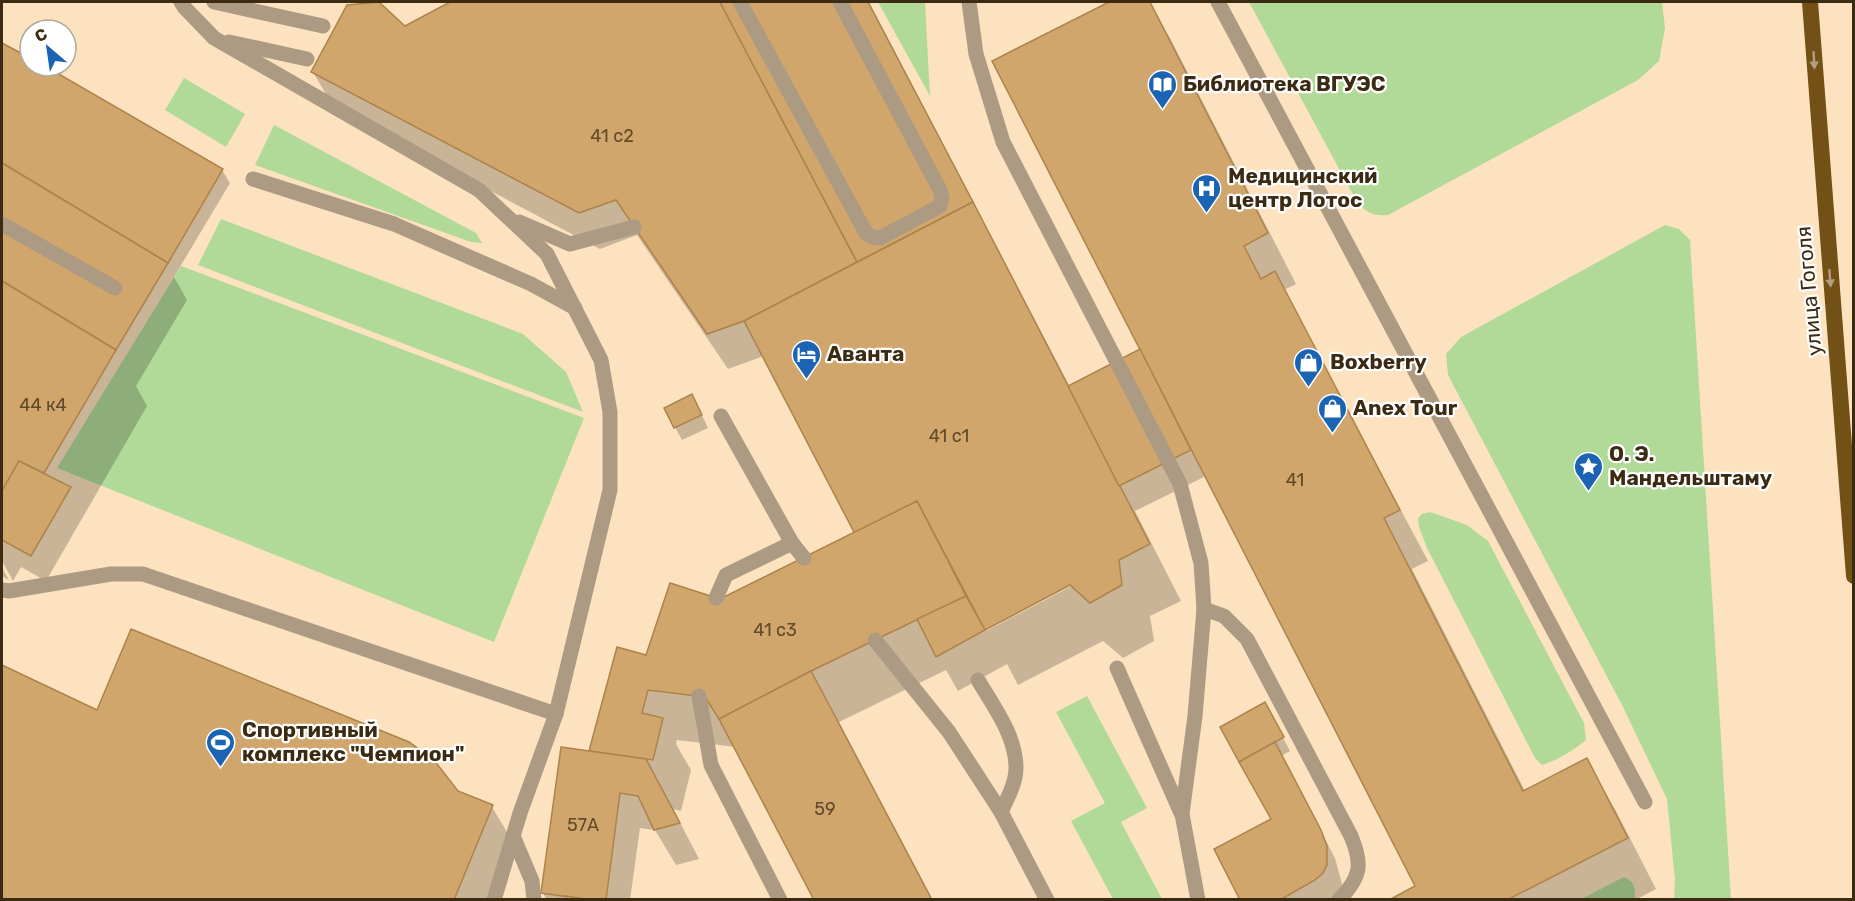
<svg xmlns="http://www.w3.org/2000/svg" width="1855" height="901" font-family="Rubik,sans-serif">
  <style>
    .green { fill: #b1da99 }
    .shadow { fill: #0003; fill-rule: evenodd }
    .building { fill: #d0a66c; stroke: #ac834a; stroke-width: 1.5 }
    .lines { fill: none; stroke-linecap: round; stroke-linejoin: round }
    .service { stroke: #ad9a82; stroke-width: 15 }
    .trunk { stroke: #725016; stroke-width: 16 }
    .oneway { fill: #b19f7f }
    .labels { text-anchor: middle; stroke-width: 4.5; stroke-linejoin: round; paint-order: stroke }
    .number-label { font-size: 18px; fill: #614a29 }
    .poi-label { font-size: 21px; font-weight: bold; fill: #3c2b13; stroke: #fff; text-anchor: start }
    .street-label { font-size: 21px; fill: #3c2b13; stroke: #fff }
  </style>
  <rect width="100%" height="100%" fill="#fce2bf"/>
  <!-- green -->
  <g class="green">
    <polygon points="878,2 925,2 930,96"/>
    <path d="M 1249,2 L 1662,2 L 1665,28 L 1659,61 L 1638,80 L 1388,215 C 1373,216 1367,213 1357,202 Z"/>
    <polygon points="184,78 245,114 226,147 165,110"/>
    <polygon points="274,125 476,233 482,243 471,242 255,165"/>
    <polygon points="221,219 523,334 566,372 583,412 198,265"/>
    <polygon points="1665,225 1679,229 1690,240 1731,899 1674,899 1675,880 1667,799 1622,705 1448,375 1446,354 1461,337"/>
    <polygon points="181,266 584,418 494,642 57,468"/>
    <path d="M 1430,512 L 1467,525 L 1488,541 L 1584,723 L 1586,740 C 1573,751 1559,759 1542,765 L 1535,758 L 1427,548 L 1419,527 L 1418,518 L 1422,514 Z"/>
    <polygon points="1087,696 1147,808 1121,822 1162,899 1113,899 1071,821 1105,803 1056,712"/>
    <path d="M 1624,877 C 1635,882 1635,888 1635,899 L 1581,899 Z"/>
  </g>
  <!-- shadow -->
  <g class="shadow">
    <path d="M 453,2 L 869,2 L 1070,387 L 1142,350 L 994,62 L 1112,2 L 1149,2 L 1170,38 L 1296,284 L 1284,290 L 1428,561 L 1412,569 L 1525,791 L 1586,760 L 1616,811 L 1656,889 L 1635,900 L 1392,900 L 1417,887 L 1206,476 L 1135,511 L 1181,601 L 1150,616 L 1154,641 L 1123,658 L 1103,641 L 1018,685 L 1007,664 L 958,691 L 946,670 L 839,722 L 933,900 L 815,900 L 736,747 L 677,740 L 676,744 L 691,770 L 681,811 L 673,809 L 699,859 L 676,865 L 655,830 L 640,828 L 630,900 L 547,900 L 543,893 L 592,753 L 647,656 L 856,533 L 764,356 L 728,369 L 637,235 L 600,249 L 334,108 L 313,72 L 405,28 ZM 1076,581 L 1077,583 L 986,631 L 986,627 Z"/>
    <polygon points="2,44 30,59 30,66 42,66 222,170 230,183 174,277 187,300 136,386 147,406 46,581 21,567 13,581 2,561"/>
    <polygon points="699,409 708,428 682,440 675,427"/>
    <polygon points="2,568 9,580 2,576"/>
    <polygon points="2,667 98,712 457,793 492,807 513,842 489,900 2,900"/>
    <polygon points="1272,717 1290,751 1281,756 1335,858 1342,884 1341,891 1336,900 1241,900 1273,819 1240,761"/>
  </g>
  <!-- building -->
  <g class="building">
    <polygon points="379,2 405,26 450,2 720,2 857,262 744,321 707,334 616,200 579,213 311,72 347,5"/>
    <polygon points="720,2 868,2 973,202 857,262"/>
    <polygon points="1109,2 1150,2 1268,233 1244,246 1261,279 1275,271 1400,510 1384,518 1523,791 1587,758 1628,838 1507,900 1389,900 1415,886 992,61"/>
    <polygon points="2,43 30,58 30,66 45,66 223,169 168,263 2,163"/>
    <polygon points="2,163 168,263 116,350 2,281"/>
    <polygon points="973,202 1150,544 1119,560 1122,585 1090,603 1070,585 985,630 917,501 855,534 744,321"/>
    <polygon points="2,281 116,350 44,473 19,461 2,491"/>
    <polygon points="1140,349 1191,450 1119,486 1068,386"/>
    <polygon points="692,394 702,415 674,428 664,408"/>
    <polygon points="19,461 71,487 31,556 2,540 2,491"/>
    <polygon points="917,501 966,596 811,671 719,719 705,697 648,690 642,713 663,718 653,760 589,751 617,647 646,655 670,583 720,599"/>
    <polygon points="966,596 985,630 936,657 917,619"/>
    <polygon points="131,629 409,742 434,760 458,791 493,805 454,900 2,900 2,665 97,710"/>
    <polygon points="811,671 827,701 932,900 814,900 719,719"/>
    <polygon points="1265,702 1284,737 1239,762 1220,727"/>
    <polygon points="1275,742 1321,830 1327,846 1327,865 1323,873 1315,880 1280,900 1240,900 1214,849 1271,819 1239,762"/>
    <polygon points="561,747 646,759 680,823 654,830 638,796 620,793 606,900 591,900 541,893"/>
    <polygon points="566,896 591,900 566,900"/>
  </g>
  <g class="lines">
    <!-- service -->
    <g class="service">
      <polyline points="181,2 184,7 214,38 479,190 547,254 601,360 610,412 610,490 556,714 520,813 494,900"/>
      <polyline points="214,2 323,26"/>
      <polyline points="740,2 866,233 872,237 880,238 940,206 942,198 940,190 840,2"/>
      <polyline points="969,2 976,54 1003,142 1180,484 1201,563 1204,609 1195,716 1182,814 1198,900"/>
      <polyline points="1218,2 1645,802"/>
      <polyline points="229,42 307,59"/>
      <polyline points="253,179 394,224 531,284 575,308"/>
      <polyline points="519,222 570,244 634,227"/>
      <polyline points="2,224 115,288"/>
      <polyline points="721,416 792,543 804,558"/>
      <polyline points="2,590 9,591 111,574 143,574 556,714"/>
      <polyline points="716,598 726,575 792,543"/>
      <path d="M 1204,609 L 1224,616 L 1247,639 L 1351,836 C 1363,865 1361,877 1339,900"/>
      <polyline points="875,640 949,732 1001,812 1047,900"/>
      <polyline points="1117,668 1181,813"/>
      <path d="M 978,680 C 994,707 1016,736 1016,768 C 1016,783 1007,799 1001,812"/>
      <polyline points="699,696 711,765 780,900"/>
      <polyline points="513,836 532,881 534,900"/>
    </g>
    <!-- trunk -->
    <polyline class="trunk" points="1810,2 1854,576"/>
  </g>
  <!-- one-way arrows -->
  <defs><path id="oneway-solid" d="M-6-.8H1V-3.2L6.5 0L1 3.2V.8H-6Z" transform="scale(1.5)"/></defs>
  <g class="oneway">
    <use href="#oneway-solid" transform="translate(1814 60) rotate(87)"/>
    <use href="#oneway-solid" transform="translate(1830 278) rotate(85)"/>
  </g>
  <!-- icons -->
  <defs>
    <symbol id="library-pin" viewBox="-11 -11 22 30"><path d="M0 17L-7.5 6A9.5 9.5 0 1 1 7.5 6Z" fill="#1b64b3" stroke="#fff"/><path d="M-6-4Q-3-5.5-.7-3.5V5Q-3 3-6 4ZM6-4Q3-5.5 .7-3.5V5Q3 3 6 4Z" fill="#fff"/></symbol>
    <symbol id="hospital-pin" viewBox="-11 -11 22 30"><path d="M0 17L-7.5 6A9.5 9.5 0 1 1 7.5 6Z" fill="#1b64b3" stroke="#fff"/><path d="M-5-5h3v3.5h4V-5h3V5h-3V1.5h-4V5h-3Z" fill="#fff"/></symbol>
    <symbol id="hotel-pin" viewBox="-11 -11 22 30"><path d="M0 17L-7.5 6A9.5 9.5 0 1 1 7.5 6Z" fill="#1b64b3" stroke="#fff"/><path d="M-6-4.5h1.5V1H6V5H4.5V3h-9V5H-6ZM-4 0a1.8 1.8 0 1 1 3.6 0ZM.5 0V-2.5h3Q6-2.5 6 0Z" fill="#fff"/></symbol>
    <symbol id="shop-pin" viewBox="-11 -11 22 30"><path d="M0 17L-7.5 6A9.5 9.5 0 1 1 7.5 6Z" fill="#1b64b3" stroke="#fff"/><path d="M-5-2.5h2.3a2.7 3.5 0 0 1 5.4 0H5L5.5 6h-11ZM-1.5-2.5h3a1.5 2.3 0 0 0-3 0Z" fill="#fff"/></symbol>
    <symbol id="sight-pin" viewBox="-11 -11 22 30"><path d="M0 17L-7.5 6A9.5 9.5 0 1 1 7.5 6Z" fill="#1b64b3" stroke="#fff"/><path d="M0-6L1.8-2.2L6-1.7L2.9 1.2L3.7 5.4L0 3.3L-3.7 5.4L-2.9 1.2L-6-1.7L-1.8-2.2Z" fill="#fff"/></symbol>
    <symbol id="stadium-pin" viewBox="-11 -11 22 30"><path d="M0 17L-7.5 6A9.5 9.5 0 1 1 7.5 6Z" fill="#1b64b3" stroke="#fff"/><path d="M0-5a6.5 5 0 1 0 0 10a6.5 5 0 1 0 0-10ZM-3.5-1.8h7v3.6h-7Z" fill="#fff"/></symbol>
  </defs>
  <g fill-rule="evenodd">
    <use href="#library-pin" x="1146" y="68" width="33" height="45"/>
    <use href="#hospital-pin" x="1190" y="172" width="33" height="45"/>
    <use href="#hotel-pin" x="790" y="338" width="33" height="45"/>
    <use href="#shop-pin" x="1292" y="346" width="33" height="45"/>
    <use href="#shop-pin" x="1316" y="392" width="33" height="45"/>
    <use href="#sight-pin" x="1572" y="450" width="33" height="45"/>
    <use href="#stadium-pin" x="204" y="726" width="33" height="45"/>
  </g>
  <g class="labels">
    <!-- number labels -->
    <g class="number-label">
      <text x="612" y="142">41 с2</text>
      <text x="43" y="411">44 к4</text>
      <text x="949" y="442">41 с1</text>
      <text x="1295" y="486">41</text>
      <text x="775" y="636">41 с3</text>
      <text x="825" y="815">59</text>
      <text x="583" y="831">57А</text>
    </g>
    <!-- poi labels -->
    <g class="poi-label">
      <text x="1183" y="91">Библиотека ВГУЭС</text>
      <text x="1228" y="183">Медицинский<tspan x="1228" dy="24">центр Лотос</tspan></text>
      <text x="827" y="361">Аванта</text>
      <text x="1330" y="369">Boxberry</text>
      <text x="1353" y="415">Anex Tour</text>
      <text x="1609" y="461">О. Э.<tspan x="1609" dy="24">Мандельштаму</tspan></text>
      <text x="242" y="737">Спортивный<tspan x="242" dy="24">комплекс "Чемпион"</tspan></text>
    </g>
    <!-- street labels -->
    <g class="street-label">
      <text transform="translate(1809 291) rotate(-95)" y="7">улица Гоголя</text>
    </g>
  </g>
  <!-- border -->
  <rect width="1855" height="901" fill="none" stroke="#3c2b13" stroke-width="6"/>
  <!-- north arrow -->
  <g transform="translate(48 48) rotate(331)"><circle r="28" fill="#ffffff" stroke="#b1aaa1" stroke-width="1.5"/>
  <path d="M0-4.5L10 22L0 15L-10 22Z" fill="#1b64b3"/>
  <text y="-9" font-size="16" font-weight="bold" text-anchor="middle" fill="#3c2b13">С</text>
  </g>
</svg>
